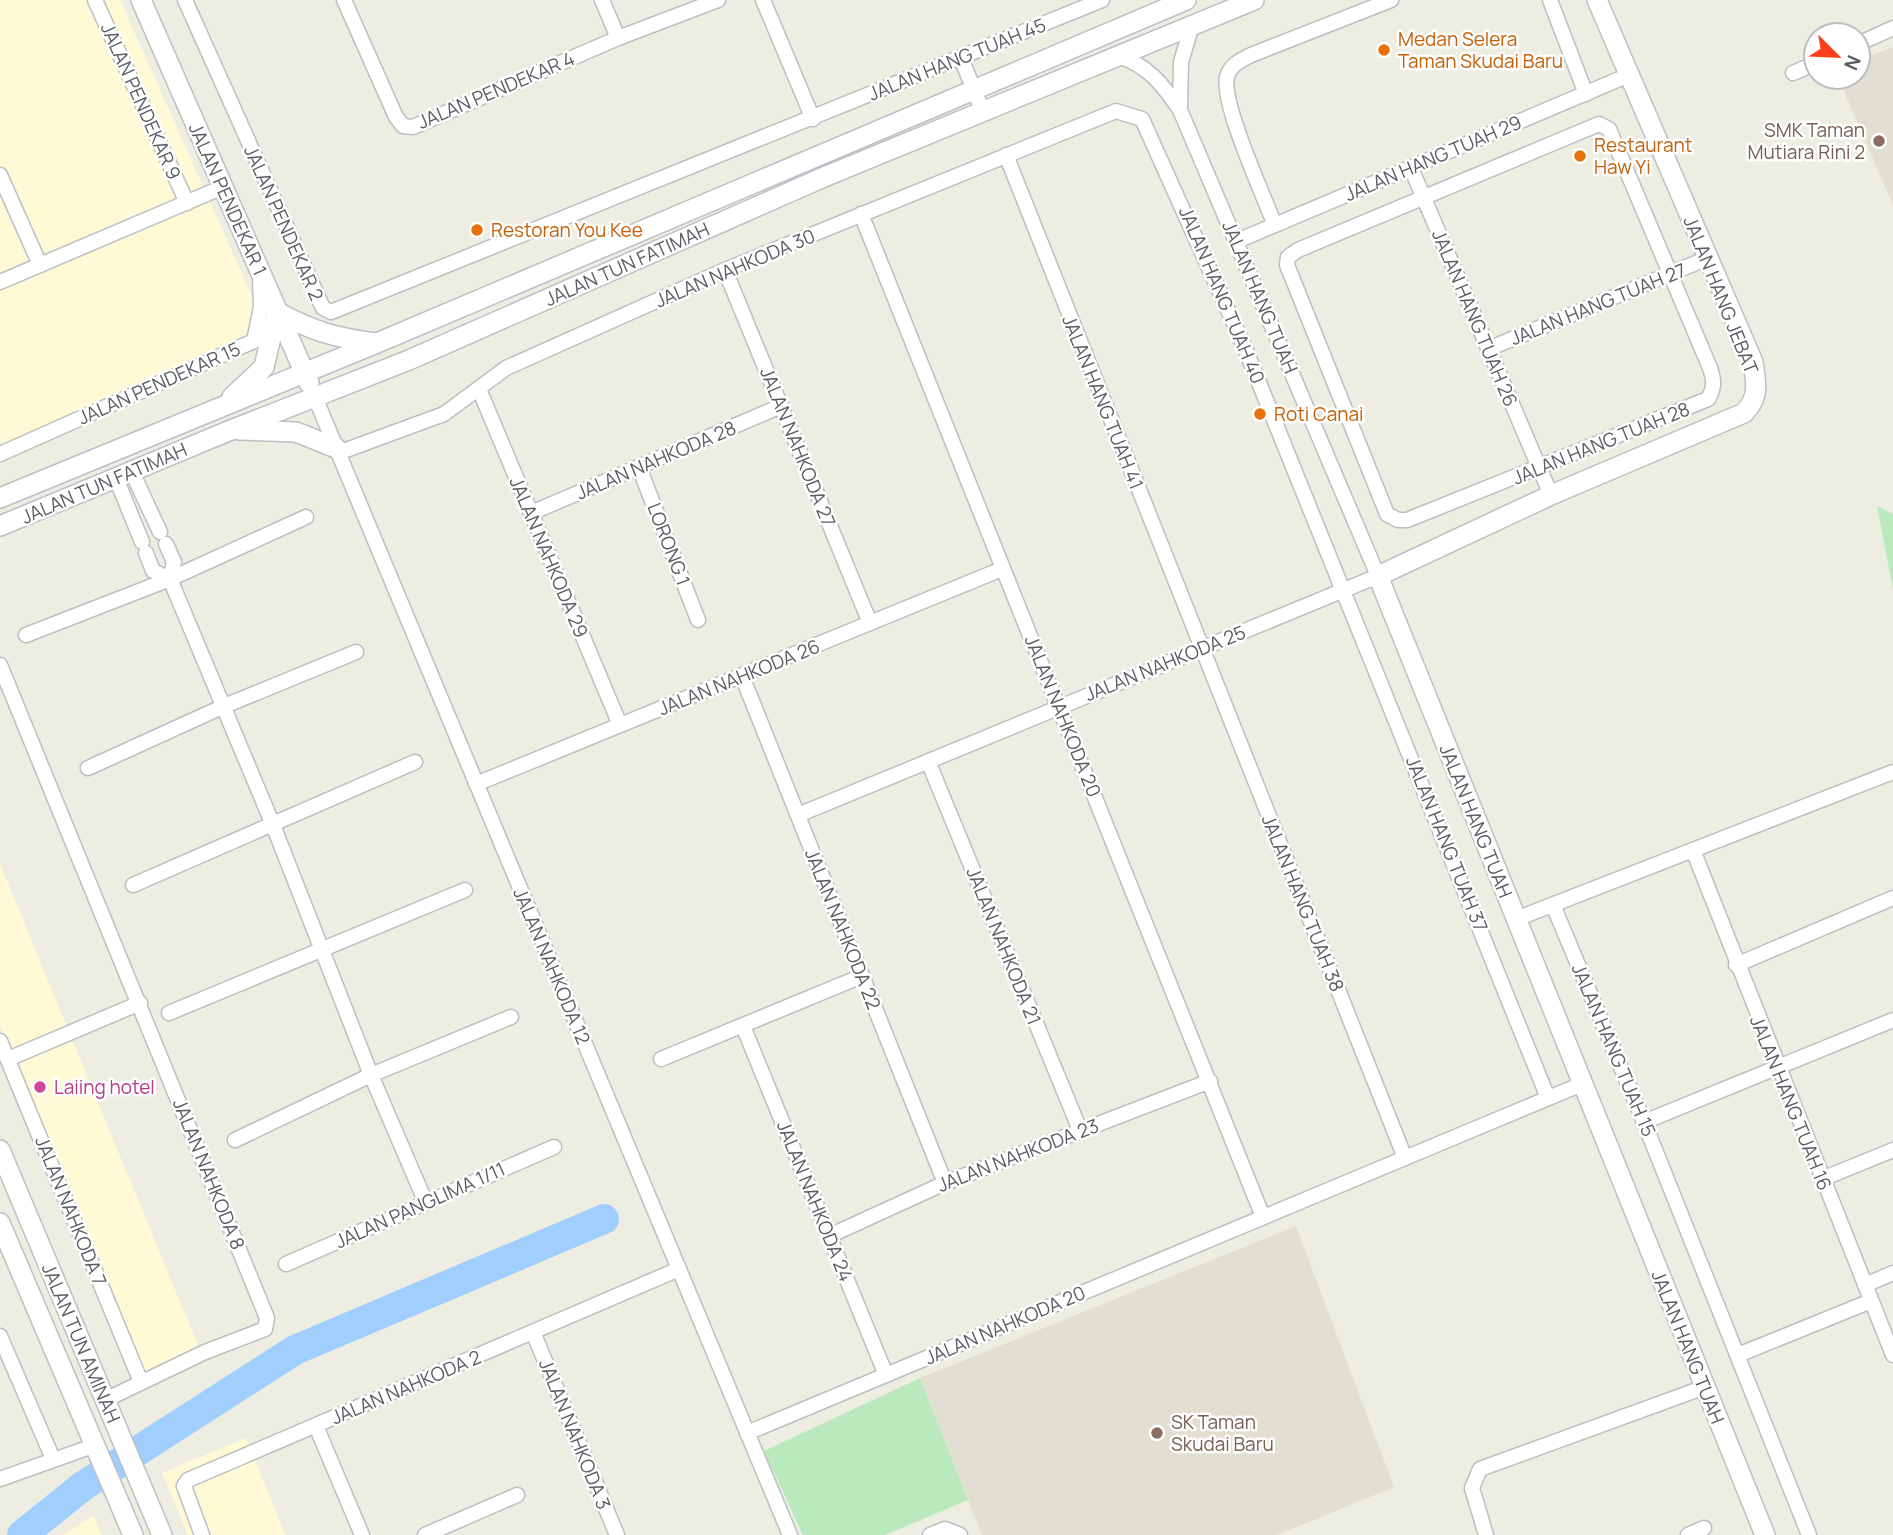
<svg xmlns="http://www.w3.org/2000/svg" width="1893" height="1535" font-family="Manrope,sans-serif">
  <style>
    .commercial { fill: #fff9d5 }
    .education { fill: #e1dfd1 }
    .green { fill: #bae9be }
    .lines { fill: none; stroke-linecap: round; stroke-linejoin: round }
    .river { stroke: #a0ceff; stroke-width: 30 }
    .street-casing { stroke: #bbbec4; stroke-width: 17 }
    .secondary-casing { stroke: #bcbfc6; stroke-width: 22 }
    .street { stroke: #fff; stroke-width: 14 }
    .secondary { stroke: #fff; stroke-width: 19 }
    .food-dot { fill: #e8710a; stroke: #fff; stroke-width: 2.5 }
    .education-dot { fill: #8d6e63; stroke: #fff; stroke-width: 2.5 }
    .hotel-dot { fill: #d1479c; stroke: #fff; stroke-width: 2.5 }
    .labels { text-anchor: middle; stroke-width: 5; stroke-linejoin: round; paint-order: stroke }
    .food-label { font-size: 19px; fill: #c56008; stroke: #fff; text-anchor: start }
    .street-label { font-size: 19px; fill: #595d64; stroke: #fff }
    .education-label { font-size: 19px; fill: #785e54; stroke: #fff; text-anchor: end }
    .hotel-label { font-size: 19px; fill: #b23c85; stroke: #fff; text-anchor: start }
  </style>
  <rect width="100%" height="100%" fill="#eeede1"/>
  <!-- commercial -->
  <g class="commercial">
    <polygon points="0,0 120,0 266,328 253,352 0,463"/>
    <polygon points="0,864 199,1348 144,1375 0,1025"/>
    <polygon points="246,1438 285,1535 188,1535 162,1473"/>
    <polygon points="93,1516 102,1535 62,1535"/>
  </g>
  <!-- education -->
  <g class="education">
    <polygon points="1893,47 1893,205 1838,77 1858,77 1858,61"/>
    <polygon points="1296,1226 1394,1487 1277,1535 982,1535 920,1378"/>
  </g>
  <!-- green -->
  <g class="green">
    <polygon points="1877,506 1893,514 1893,589"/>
    <polygon points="920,1378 968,1500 885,1535 803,1535 764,1451"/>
  </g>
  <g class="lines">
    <!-- river -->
    <polyline class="river" points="22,1535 83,1486 295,1350 604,1219"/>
    <defs>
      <g id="street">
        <polyline points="95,0 187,203"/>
        <polyline points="185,0 323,308 331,312 1102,0"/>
        <polyline points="344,0 396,117 403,126 413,127 618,38 718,0"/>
        <polyline points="602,0 618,38"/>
        <polyline points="763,0 813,119"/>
        <polyline points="1550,0 1586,94"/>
        <polyline points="1858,44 1893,28"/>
        <polyline points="961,58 983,112"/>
        <polyline points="1793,73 1816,63"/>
        <polyline points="1180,108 1181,62 1192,25"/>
        <path d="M 1599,124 L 1609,129 L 1710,368 C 1714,380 1715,387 1708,399 L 1407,520 L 1398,520 L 1387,514 L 1287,265 L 1288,257 L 1298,250 Z"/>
        <polyline points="1006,155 1405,1158"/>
        <polyline points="1411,168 1551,495"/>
        <polyline points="0,175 40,265"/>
        <polyline points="861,214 1263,1217"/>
        <path d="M 1274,223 C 1263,194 1221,103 1227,77 C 1230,65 1241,60 1251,55 L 1391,0"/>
        <polyline points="1237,241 1629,75"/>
        <polyline points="725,270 870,623"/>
        <polyline points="0,282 223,187"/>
        <polyline points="1488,349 1708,258"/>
        <polyline points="479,389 620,725"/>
        <polyline points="315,397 790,1535"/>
        <polyline points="338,453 444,414 506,368 725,270 1116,111 1142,119 1245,348 1548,1098"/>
        <polyline points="0,454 254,341 261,307 260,278"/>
        <polyline points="639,467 698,620"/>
        <polyline points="132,472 160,532"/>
        <polyline points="116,478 142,542"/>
        <polyline points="531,513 781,406"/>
        <polyline points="166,544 174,562 170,579 273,825 371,1075 426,1203"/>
        <polyline points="146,553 153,571 170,579"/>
        <polyline points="26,635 170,579 306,517"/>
        <polyline points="0,665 267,1318 265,1329 205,1352 105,1400"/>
        <polyline points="742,676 945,1183"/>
        <polyline points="928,761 1080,1130"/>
        <polyline points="88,768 222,707 356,652"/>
        <polyline points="476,784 1002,569"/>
        <path d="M 798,815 L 1378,576 L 1180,110 C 1163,85 1148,65 1118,56"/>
        <polyline points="1693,850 1893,1355"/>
        <polyline points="133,885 415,762"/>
        <polyline points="1553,905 1644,1122 1809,1535"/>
        <polyline points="1516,919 1893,772"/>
        <polyline points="1736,965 1893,898"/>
        <polyline points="169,1013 465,890"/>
        <polyline points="743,1026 886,1375"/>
        <polyline points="0,1041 141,1382"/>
        <polyline points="8,1059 140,1003"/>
        <polyline points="661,1059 862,976"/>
        <polyline points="1644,1122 1893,1020"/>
        <polyline points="235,1140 371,1075 511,1017"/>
        <polyline points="1822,1179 1893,1150"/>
        <polyline points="829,1236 945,1183 1210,1081"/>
        <polyline points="286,1264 554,1147"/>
        <polyline points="1865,1285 1893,1273"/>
        <polyline points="533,1332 617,1535"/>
        <polyline points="0,1336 53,1459"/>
        <polyline points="1738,1355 1871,1301"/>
        <polyline points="316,1426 362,1535"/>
        <polyline points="747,1433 1582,1084"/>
        <polyline points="0,1479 96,1445"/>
        <polyline points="202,1535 184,1486 188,1480 679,1269"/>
        <polyline points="425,1535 517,1495"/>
        <polyline points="930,1535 945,1529 960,1535"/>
        <polyline points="1486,1535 1472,1488 1480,1469 1705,1387"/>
        <polyline points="1688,1535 1704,1528"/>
      </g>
      <g id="secondary">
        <polyline points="141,0 309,383"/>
        <path d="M 1597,0 L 1753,362 C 1756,383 1760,397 1744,413 L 1551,495 L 1378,576 L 1765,1535"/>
        <path d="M 277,312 C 315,332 333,337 375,343"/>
        <polyline points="232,397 264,367 277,312"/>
        <polyline points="239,430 296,432 336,448"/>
        <polyline points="0,498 377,343 1186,0"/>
        <polyline points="0,526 231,430 409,360 824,177 1254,0"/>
        <polyline points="0,1150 162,1535"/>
        <polyline points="0,1223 133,1535"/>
      </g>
    </defs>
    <!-- street casing -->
    <use href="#street" class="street-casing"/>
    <!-- secondary casing -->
    <use href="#secondary" class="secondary-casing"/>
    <!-- street -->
    <use href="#street" class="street"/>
    <!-- secondary -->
    <use href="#secondary" class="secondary"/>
  </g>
  <!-- markers -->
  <g class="food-dot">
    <circle cx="1384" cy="50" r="7"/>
    <circle cx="1580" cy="156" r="7"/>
    <circle cx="477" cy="230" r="7"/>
    <circle cx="1260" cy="414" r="7"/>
  </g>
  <g class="education-dot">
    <circle cx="1879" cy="141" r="7"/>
    <circle cx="1157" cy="1433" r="7"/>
  </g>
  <circle class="hotel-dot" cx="40" cy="1087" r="7"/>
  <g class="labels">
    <!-- food labels -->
    <g class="food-label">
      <text x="1398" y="46">Medan Selera<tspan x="1398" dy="22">Taman Skudai Baru</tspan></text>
      <text x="1594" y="152">Restaurant<tspan x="1594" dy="22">Haw Yi</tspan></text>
      <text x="491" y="237">Restoran You Kee</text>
      <text x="1274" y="421">Roti Canai</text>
    </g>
    <!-- street labels -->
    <g class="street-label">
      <text transform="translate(957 59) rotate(-22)" y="7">JALAN HANG TUAH 45</text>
      <text transform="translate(496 90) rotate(-23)" y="7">JALAN PENDEKAR 4</text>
      <text transform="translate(141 101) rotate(66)" y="7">JALAN PENDEKAR 9</text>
      <text transform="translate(1433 158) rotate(-23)" y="7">JALAN HANG TUAH 29</text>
      <text transform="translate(228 199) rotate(66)" y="7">JALAN PENDEKAR 1</text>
      <text transform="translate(284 223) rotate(66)" y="7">JALAN PENDEKAR 2</text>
      <text transform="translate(627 264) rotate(-24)" y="7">JALAN TUN FATIMAH</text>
      <text transform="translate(735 268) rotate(-23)" y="7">JALAN NAHKODA 30</text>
      <text transform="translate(1222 295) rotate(67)" y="7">JALAN HANG TUAH 40</text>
      <text transform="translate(1721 295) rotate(68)" y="7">JALAN HANG JEBAT</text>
      <text transform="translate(1260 297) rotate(67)" y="7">JALAN HANG TUAH</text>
      <text transform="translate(1598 304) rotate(-22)" y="7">JALAN HANG TUAH 27</text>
      <text transform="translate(1475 318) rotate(67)" y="7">JALAN HANG TUAH 26</text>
      <text transform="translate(159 383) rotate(-24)" y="7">JALAN PENDEKAR 15</text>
      <text transform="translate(1103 402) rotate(68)" y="7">JALAN HANG TUAH 41</text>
      <text transform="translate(1601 443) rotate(-22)" y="7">JALAN HANG TUAH 28</text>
      <text transform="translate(798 447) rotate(68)" y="7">JALAN NAHKODA 27</text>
      <text transform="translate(656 460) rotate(-23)" y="7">JALAN NAHKODA 28</text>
      <text transform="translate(104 483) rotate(-23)" y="7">JALAN TUN FATIMAH</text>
      <text transform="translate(669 544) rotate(69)" y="7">LORONG 1</text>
      <text transform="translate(549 557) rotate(67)" y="7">JALAN NAHKODA 29</text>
      <text transform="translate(1165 663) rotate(-22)" y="7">JALAN NAHKODA 25</text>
      <text transform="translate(739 677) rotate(-22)" y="7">JALAN NAHKODA 26</text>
      <text transform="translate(1063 716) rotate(68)" y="7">JALAN NAHKODA 20</text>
      <text transform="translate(1476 821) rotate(68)" y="7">JALAN HANG TUAH</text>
      <text transform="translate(1447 844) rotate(68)" y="7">JALAN HANG TUAH 37</text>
      <text transform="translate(1303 903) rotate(68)" y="7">JALAN HANG TUAH 38</text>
      <text transform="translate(843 929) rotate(68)" y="7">JALAN NAHKODA 22</text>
      <text transform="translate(1004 946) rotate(68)" y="7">JALAN NAHKODA 21</text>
      <text transform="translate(552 966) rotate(67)" y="7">JALAN NAHKODA 12</text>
      <text transform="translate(1614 1050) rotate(67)" y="7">JALAN HANG TUAH 15</text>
      <text transform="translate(1791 1103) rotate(68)" y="7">JALAN HANG TUAH 16</text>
      <text transform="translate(1018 1155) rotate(-21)" y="7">JALAN NAHKODA 23</text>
      <text transform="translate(209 1174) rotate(68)" y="7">JALAN NAHKODA 8</text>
      <text transform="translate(815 1201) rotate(68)" y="7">JALAN NAHKODA 24</text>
      <text transform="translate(420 1205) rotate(-24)" y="7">JALAN PANGLIMA 1/11</text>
      <text transform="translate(71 1211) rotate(68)" y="7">JALAN NAHKODA 7</text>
      <text transform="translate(1005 1325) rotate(-23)" y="7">JALAN NAHKODA 20</text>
      <text transform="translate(81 1343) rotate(67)" y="7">JALAN TUN AMINAH</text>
      <text transform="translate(1688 1347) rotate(68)" y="7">JALAN HANG TUAH</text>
      <text transform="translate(406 1387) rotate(-23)" y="7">JALAN NAHKODA 2</text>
      <text transform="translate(575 1434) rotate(68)" y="7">JALAN NAHKODA 3</text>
    </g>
    <!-- education labels -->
    <g class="education-label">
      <text x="1865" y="137">SMK Taman<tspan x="1865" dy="22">Mutiara Rini 2</tspan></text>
      <text x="1171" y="1429" text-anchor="start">SK Taman<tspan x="1171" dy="22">Skudai Baru</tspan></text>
    </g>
    <!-- hotel labels -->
    <g class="hotel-label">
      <text x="54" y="1094">Laiing hotel</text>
    </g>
  </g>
  <!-- north arrow -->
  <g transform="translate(1837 56) rotate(114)"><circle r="33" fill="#ffffff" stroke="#bdbec1" stroke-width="2"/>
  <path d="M0-5L12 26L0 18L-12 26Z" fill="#fc3e19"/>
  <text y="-10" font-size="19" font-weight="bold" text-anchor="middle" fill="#595d64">N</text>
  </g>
</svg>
